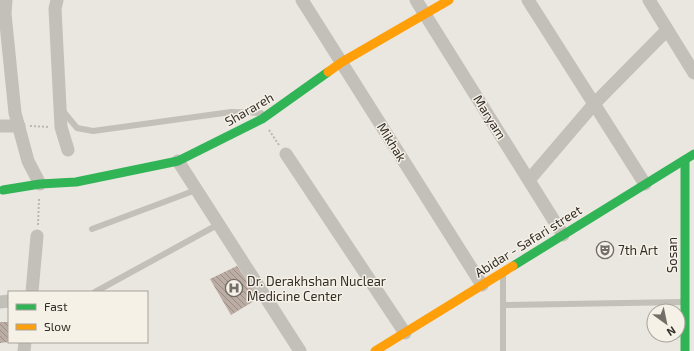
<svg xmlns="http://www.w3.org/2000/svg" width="694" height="351" font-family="'Exo 2',sans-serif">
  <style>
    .building { fill: url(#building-back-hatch) }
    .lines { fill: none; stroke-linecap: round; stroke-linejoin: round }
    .path { stroke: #bcb7b2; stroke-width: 2; stroke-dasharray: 2 2; stroke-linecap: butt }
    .lane { stroke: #c3bfb9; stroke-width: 6 }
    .street { stroke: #c3bfb9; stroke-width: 13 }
    .fast { stroke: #30b455; stroke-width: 9 }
    .slow { stroke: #ff9f0a; stroke-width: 9 }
    .labels { text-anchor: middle; stroke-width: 3; stroke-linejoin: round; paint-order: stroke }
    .street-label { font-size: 13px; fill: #332d28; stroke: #f6f1e7 }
    .poi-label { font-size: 13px; fill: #332d28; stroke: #f6f1e7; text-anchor: start }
  </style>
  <defs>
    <pattern id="building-back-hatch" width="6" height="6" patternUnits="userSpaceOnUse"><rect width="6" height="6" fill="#bcada4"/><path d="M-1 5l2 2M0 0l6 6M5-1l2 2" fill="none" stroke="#998d86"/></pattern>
  </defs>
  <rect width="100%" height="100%" fill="#eae6e0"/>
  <!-- building -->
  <g class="building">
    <polygon points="237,266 259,298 231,315 210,279"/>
    <polygon points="0,322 9,322 9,342 0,343"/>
  </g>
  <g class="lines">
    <!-- path -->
    <g class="path">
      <polyline points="30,126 50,127"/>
      <polyline points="269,130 279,145"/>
      <polyline points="38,225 39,199"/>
    </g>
    <!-- lane -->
    <g class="lane">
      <polyline points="62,110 77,128 93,131 231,112 261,113"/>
      <polyline points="92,229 196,190"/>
      <polyline points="503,275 503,351"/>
      <polyline points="95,292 219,224"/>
      <polyline points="503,305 683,302"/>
    </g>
    <!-- street -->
    <g class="street">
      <polyline points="6,0 5,14 15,113 28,161 40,184"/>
      <polyline points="57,0 55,9 61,127 68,150"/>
      <polyline points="302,0 482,285"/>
      <polyline points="416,0 563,235"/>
      <polyline points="528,0 645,184"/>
      <polyline points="649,0 694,73"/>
      <polyline points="0,126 19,126"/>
      <polyline points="286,154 405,333"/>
      <polyline points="178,161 300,351"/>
      <polyline points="529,180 594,104 667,30"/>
      <polyline points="32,292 37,236"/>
      <polyline points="0,302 9,301"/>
      <polyline points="24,351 25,342"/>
    </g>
    <!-- fast -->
    <g class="fast">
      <polyline points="685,160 685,351"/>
      <polyline points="3,190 40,184 76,182 178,161 262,119 328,72"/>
      <polyline points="513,266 694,154"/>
    </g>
    <!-- slow -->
    <g class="slow">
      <polyline points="328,72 342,62 449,0"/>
      <polyline points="375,351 513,266"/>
    </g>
  </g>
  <!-- icons -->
  <defs>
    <symbol id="theatre-ring" viewBox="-11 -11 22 22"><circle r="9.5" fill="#f6f1e7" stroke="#736e68" stroke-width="1.5"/><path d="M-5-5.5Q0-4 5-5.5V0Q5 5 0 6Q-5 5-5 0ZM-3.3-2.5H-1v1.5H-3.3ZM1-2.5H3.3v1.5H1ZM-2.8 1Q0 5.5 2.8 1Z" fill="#736e68"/></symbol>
    <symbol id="hospital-ring" viewBox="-11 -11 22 22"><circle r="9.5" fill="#f6f1e7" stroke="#736e68" stroke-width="1.5"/><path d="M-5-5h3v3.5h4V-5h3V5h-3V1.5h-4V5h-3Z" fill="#736e68"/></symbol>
  </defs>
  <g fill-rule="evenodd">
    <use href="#theatre-ring" x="595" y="240" width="20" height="20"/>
    <use href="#hospital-ring" x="224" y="278" width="20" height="20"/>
  </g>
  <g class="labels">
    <!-- street labels -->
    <g class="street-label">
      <text transform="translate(249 109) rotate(-30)" y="5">Sharareh</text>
      <text transform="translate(490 117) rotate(58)" y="5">Maryam</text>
      <text transform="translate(392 142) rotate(58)" y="5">Mikhak</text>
      <text transform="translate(528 241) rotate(-32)" y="5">Abidar - Safari street</text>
      <text transform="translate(672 255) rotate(-90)" y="5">Sosan</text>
    </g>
    <!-- poi labels -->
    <g class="poi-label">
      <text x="618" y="255">7th Art</text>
      <text x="247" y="286">Dr. Derakhshan Nuclear<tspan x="247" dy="15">Medicine Center</tspan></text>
    </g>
  </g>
  <!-- legend -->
  <rect x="8" y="291" width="140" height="52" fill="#f6f1e7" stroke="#a8a39b"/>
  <rect x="16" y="304" width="20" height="6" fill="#30b455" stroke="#a8a39b"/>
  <text x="44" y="311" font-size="12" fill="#332d28">Fast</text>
  <rect x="16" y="324" width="20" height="6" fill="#ff9f0a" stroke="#a8a39b"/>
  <text x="44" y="331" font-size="12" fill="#332d28">Slow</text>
  <!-- north arrow -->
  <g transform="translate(666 323) rotate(147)"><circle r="19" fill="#f6f1e7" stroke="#a8a39b"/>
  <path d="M0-3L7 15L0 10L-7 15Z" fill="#736e68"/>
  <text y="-6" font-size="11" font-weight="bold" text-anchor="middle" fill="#332d28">N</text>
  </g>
</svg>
